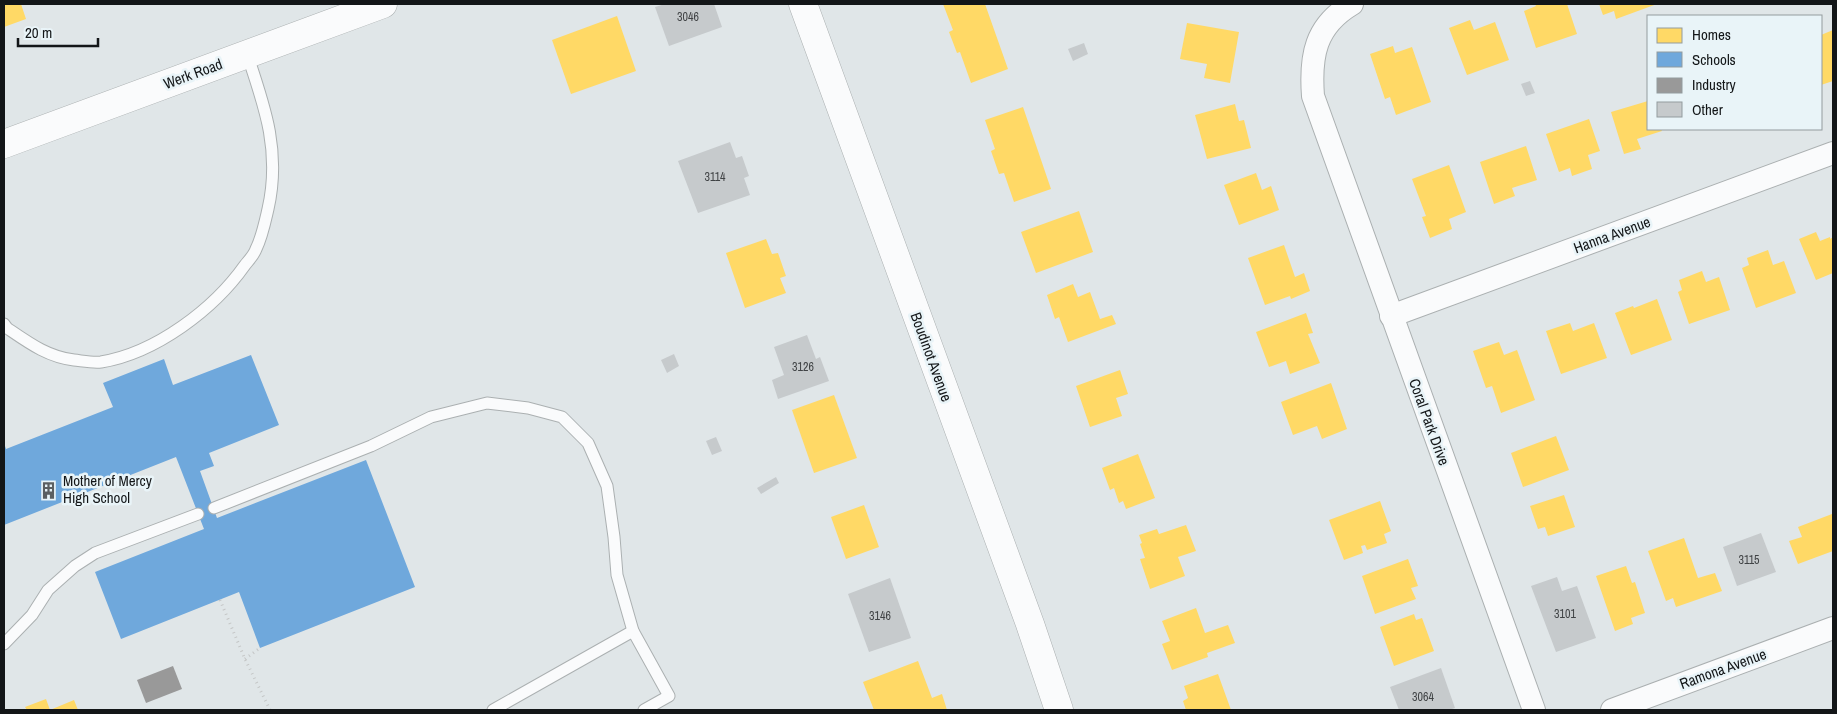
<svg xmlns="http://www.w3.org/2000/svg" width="1837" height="714" font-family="'Archivo Narrow',sans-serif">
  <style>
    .homes { fill: #ffd966 }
    .schools { fill: #6fa8dc }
    .industry { fill: #999 }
    .building { fill: #c6cacc }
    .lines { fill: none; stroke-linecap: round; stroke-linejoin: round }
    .service-casing { stroke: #abb0b1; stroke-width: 13 }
    .minor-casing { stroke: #abb0b1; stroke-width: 24 }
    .tertiary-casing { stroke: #abb0b1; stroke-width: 29 }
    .path { stroke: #c4c6c6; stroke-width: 3; stroke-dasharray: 1 4; stroke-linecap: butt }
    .service { stroke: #fafbfc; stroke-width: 11 }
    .minor { stroke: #fafbfc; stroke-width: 22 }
    .tertiary { stroke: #fafbfc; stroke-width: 28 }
    .labels { text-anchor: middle; stroke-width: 5; stroke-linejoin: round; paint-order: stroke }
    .number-label { font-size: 12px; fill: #404345 }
    .street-label { font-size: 15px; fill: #131618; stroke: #e9f4f8 }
    .poi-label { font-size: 15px; fill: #131618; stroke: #e9f4f8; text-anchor: start }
  </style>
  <rect width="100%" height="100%" fill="#e0e6e8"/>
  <!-- homes -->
  <g class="homes">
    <polygon points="4,4 21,4 26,19 4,27"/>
    <polygon points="943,4 985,4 1008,69 971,83 960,52 957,53 949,32 953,30"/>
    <polygon points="1535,4 1567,4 1577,34 1536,48 1524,11 1536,6"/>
    <polygon points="1599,4 1657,4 1616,19 1614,11 1603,15"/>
    <polygon points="617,16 636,71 571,94 552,40"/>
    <polygon points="1470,20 1474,30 1495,22 1509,60 1467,75 1449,28"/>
    <polygon points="1187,23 1239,32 1230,83 1204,78 1207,64 1180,59"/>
    <polygon points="1833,30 1833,81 1821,85 1821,35"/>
    <polygon points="1393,46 1395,53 1412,47 1431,102 1396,115 1390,97 1385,99 1370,54"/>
    <polygon points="1648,101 1648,129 1661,129 1662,131 1637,139 1641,149 1624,154 1611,112"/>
    <polygon points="1235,104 1239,121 1244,120 1251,148 1207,159 1195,115"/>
    <polygon points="1023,107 1051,189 1014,202 1004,173 999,174 991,151 995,149 985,120"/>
    <polygon points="1589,119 1600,151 1588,155 1592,169 1572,176 1570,168 1559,172 1546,134"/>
    <polygon points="1526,146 1537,180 1512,188 1515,196 1494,204 1480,162"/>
    <polygon points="1449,165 1466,212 1449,219 1452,229 1430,238 1422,217 1426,216 1412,179"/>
    <polygon points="1256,173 1262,190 1271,186 1279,210 1239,225 1224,185"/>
    <polygon points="1079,211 1093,252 1036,273 1021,232"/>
    <polygon points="1816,232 1820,241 1830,237 1830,239 1833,237 1833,273 1816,280 1799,239"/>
    <polygon points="766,239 772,254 778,253 786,276 780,278 786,293 745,308 726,253"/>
    <polygon points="1284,245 1295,277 1304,273 1310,291 1291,299 1290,296 1265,305 1248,258"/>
    <polygon points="1768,250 1773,265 1784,261 1796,293 1756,308 1742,268 1749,265 1747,258"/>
    <polygon points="1702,271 1706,282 1719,277 1730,310 1689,324 1678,292 1682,290 1679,280"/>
    <polygon points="1073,284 1078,297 1090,292 1100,319 1112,315 1116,324 1068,342 1059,317 1055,319 1047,295"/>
    <polygon points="1657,299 1672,340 1631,355 1615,313 1633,306 1634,308"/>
    <polygon points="1306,313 1313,333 1308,334 1320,363 1290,374 1286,361 1269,367 1256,332"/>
    <polygon points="1570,323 1573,331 1594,323 1607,358 1561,374 1546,331"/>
    <polygon points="1499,342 1504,355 1517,350 1535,400 1501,413 1492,386 1486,388 1473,351"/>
    <polygon points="1120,370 1128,394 1116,398 1122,416 1090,427 1076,386"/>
    <polygon points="1331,383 1347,429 1322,439 1317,426 1293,435 1281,402"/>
    <polygon points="834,395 857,458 814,473 792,410"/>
    <polygon points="1556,436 1569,470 1523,487 1511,453"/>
    <polygon points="1138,454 1155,498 1126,509 1123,501 1119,503 1114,488 1110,490 1102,468"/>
    <polygon points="1564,495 1575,527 1548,536 1545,527 1538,529 1530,506"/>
    <polygon points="1380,501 1391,531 1384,534 1387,543 1367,550 1365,545 1361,546 1363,553 1344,560 1329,520"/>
    <polygon points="864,505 879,547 846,559 831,517"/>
    <polygon points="1832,514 1833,551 1798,564 1789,541 1802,537 1798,527"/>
    <polygon points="1186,525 1196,551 1178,557 1185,576 1150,589 1140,559 1145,558 1140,544 1142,543 1139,535 1157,529 1159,534"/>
    <polygon points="1684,538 1698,578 1715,573 1722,591 1676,607 1673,598 1666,601 1648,551"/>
    <polygon points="1408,559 1418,586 1411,588 1416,599 1375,614 1362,576"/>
    <polygon points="1626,566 1632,583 1635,582 1645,613 1631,618 1633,624 1615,631 1596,576"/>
    <polygon points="1196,608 1205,633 1228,625 1235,643 1207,653 1208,657 1172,670 1162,644 1170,641 1162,621"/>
    <polygon points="1414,614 1416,620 1422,618 1434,651 1394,666 1380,627"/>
    <polygon points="918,661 932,698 942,694 947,710 874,710 863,682"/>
    <polygon points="1218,674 1231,710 1186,710 1183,701 1188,698 1184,686"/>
    <polygon points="46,699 50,710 74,700 78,710 27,710 25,707"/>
  </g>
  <!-- schools -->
  <polygon class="schools" points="251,355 279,425 209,453 214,466 200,471 217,518 366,460 415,587 260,648 239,592 121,639 95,572 204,529 176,457 4,525 4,443 6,449 113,407 103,383 164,359 173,385"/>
  <!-- industry -->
  <polygon class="industry" points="173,666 182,689 146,703 137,680"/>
  <!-- building -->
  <g class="building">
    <polygon points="665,4 714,4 722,27 669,46 655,7"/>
    <polygon points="1084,43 1088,54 1073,61 1068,49"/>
    <polygon points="1530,81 1535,93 1526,96 1521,84"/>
    <polygon points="730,142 736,158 742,156 749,176 744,178 750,195 698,213 678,161"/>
    <polygon points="807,335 816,359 820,357 829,381 778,399 772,380 784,375 774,347"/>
    <polygon points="674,354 679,366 667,373 661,360"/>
    <polygon points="716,437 722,451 712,455 706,441"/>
    <polygon points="776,477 779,483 761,494 757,488"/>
    <polygon points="1761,533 1776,572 1737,586 1723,547"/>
    <polygon points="1557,577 1562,591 1577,586 1596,638 1556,652 1531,586"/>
    <polygon points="890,578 911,638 869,652 848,594"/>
    <polygon points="1441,668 1455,708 1449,710 1399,710 1390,687"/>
  </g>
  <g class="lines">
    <defs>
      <g id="service">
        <path d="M 4,324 L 7,328 C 29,343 48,357 74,360 C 83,361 93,363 101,362 C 156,353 214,309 245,265 C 249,260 254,255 256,249 C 262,237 265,222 268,209 C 281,152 265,107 247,54"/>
        <polyline points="214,508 371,446 431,417 487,403 528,408 562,417 588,443 607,486 614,537 617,575 633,631"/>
        <polyline points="4,644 32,615 48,590 75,566 95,553 198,514"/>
        <polyline points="493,710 633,631 669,696 644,710"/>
      </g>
      <g id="minor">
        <path d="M 1352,4 C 1315,26 1310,56 1313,96 L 1534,710"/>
        <polyline points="1391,316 1833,153"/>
        <polyline points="1612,710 1833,628"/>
      </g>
      <g id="tertiary">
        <polyline points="803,4 1030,624 1059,710"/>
        <polyline points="4,144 383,4"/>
      </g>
    </defs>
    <!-- service casing -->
    <use href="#service" class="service-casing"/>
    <!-- minor casing -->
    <use href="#minor" class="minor-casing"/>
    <!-- tertiary casing -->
    <use href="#tertiary" class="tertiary-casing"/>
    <!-- path -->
    <g class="path">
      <polyline points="220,600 245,659 270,710"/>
      <polyline points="245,659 260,648"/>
    </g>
    <!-- service -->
    <use href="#service" class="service"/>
    <!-- minor -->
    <use href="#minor" class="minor"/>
    <!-- tertiary -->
    <use href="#tertiary" class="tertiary"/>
  </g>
  <!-- icons -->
  <defs>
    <symbol id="building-bare" viewBox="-9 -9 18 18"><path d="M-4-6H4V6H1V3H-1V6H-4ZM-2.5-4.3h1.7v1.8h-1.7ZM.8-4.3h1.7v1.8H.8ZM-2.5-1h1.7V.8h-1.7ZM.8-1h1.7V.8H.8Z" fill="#5b5f61" stroke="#e9f4f8" stroke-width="2.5" paint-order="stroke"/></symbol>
  </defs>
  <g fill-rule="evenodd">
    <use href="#building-bare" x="36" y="478" width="25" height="25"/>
  </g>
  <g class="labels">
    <!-- number labels -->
    <g class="number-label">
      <text x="688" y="21">3046</text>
      <text x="715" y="181">3114</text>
      <text x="803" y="371">3126</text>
      <text x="1749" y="564">3115</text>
      <text x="1565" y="618">3101</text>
      <text x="880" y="620">3146</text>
      <text x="1423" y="701">3064</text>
    </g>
    <!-- street labels -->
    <g class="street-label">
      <text transform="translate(193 74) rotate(-20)" y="5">Werk Road</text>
      <text transform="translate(1612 235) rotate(-20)" y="5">Hanna Avenue</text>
      <text transform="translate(931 357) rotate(70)" y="5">Boudinot Avenue</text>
      <text transform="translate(1429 422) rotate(70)" y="5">Coral Park Drive</text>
      <text transform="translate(1723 669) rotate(-20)" y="5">Ramona Avenue</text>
    </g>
    <!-- poi labels -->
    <g class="poi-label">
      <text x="63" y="486">Mother of Mercy<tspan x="63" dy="17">High School</tspan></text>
    </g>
  </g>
  <!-- border -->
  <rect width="1837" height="714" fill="none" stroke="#131618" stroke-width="10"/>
  <!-- legend -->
  <rect x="1647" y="15" width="175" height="115" fill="#e9f4f8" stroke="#939b9e"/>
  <rect x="1657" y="28" width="25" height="15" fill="#ffd966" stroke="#939b9e"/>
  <text x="1692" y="40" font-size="15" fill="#131618">Homes</text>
  <rect x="1657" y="52" width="25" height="15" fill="#6fa8dc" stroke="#939b9e"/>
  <text x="1692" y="65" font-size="15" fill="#131618">Schools</text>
  <rect x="1657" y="78" width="25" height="15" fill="#999999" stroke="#939b9e"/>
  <text x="1692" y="90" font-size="15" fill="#131618">Industry</text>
  <rect x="1657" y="102" width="25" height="15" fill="#c6cacc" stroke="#939b9e"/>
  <text x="1692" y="115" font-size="15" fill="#131618">Other</text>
  <!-- scale -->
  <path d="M18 38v8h80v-8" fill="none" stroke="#131618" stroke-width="2.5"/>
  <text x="25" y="38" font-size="15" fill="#131618" stroke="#e9f4f8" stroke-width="4" paint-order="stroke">20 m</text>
</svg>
